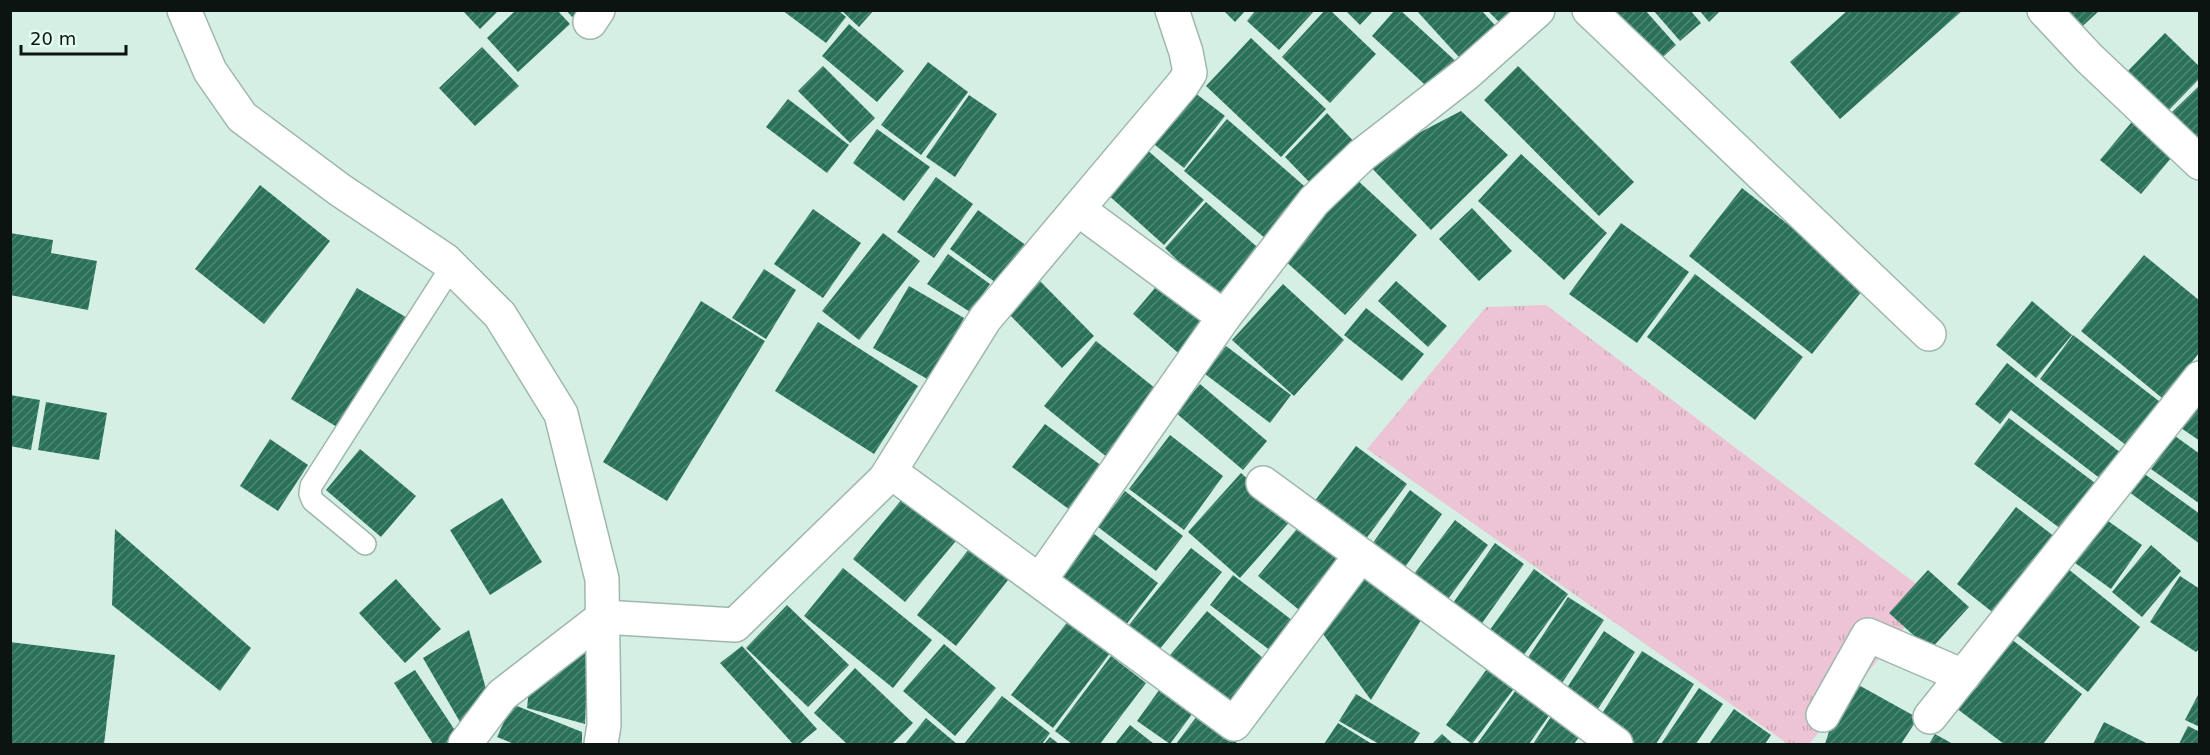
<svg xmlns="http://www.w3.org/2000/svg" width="2210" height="755" font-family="'DejaVu Sans',sans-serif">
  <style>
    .grass { fill: url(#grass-tufts) }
    .building { fill: url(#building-hatch) }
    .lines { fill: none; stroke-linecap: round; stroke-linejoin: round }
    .lane-casing { stroke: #9fb7ac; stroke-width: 24 }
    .street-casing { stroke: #9fb7ac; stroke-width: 36 }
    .secondary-casing { stroke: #9fb7ac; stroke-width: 36 }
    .lane { stroke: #fff; stroke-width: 21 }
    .street { stroke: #fff; stroke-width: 33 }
    .secondary { stroke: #fff; stroke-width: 33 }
  </style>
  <defs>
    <pattern id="grass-tufts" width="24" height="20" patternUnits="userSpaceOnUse" patternTransform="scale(1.5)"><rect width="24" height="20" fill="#edc4d5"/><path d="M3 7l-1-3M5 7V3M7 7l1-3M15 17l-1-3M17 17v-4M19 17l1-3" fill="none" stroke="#caa8b6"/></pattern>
    <pattern id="building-hatch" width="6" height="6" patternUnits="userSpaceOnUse" patternTransform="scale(1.5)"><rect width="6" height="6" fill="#297259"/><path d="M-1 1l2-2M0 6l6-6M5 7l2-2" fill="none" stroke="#538775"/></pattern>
  </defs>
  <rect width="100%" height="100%" fill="#d6efe4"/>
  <!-- grass -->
  <polygon class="grass" points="1546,305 1931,595 1809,744 1788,744 1367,449 1486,307"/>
  <!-- building -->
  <g class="building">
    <polygon points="462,10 499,10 480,29"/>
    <polygon points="516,10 557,10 570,24 518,72 487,38"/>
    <polygon points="566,10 579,10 572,17"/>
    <polygon points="782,10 838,10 846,17 826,43"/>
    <polygon points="841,10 874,10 859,27"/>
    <polygon points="1223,10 1246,10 1235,22"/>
    <polygon points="1256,10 1315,10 1279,50 1247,21"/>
    <polygon points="1325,10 1330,10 1376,54 1330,103 1282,57"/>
    <polygon points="1345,10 1374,10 1360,25"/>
    <polygon points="1395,10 1400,10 1461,66 1435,94 1372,36"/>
    <polygon points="1416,10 1481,10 1503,34 1468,67"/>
    <polygon points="1487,10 1519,10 1508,31"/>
    <polygon points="1602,10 1645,10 1676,45 1653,66"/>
    <polygon points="1653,10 1690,10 1701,23 1680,41"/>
    <polygon points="1699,10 1721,10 1709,22"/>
    <polygon points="1848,10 1963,10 1840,119 1790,62"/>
    <polygon points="2053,10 2100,10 2074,34"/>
    <polygon points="849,24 904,71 877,102 822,56"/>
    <polygon points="2165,33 2200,67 2200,78 2165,114 2125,74"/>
    <polygon points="1251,38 1326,109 1281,157 1206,86"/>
    <polygon points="482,47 519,86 475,126 439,88"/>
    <polygon points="928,62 968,92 921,155 881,125"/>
    <polygon points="823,66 875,118 850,143 798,91"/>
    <polygon points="1518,66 1634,182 1599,216 1484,100"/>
    <polygon points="2200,85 2200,140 2172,112"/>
    <polygon points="1190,89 1225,116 1184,168 1150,141"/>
    <polygon points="969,95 997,114 955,177 926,157"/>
    <polygon points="788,99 849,145 827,173 766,127"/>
    <polygon points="1461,111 1508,155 1431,230 1365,161"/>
    <polygon points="1327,113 1358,146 1315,188 1285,157"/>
    <polygon points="2135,118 2176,152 2141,194 2100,160"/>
    <polygon points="1227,119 1310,191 1271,243 1184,171"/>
    <polygon points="877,129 930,167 904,201 853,163"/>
    <polygon points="1145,148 1204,200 1164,245 1106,193"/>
    <polygon points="1521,154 1607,233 1564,280 1478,201"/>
    <polygon points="936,177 973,204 934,258 897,232"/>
    <polygon points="1355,178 1417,235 1345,315 1283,259"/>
    <polygon points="260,185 330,241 264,324 195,269"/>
    <polygon points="1742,188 1866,286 1812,354 1689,256"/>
    <polygon points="1206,202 1264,253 1222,305 1165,248"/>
    <polygon points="1472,208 1512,251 1479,281 1439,239"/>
    <polygon points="813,209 861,243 823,298 774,264"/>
    <polygon points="978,210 1027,246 999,285 950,249"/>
    <polygon points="1621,223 1689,272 1637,343 1569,294"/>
    <polygon points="10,233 53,240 51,253 97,261 88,310 10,295"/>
    <polygon points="883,233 920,261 859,340 822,311"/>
    <polygon points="948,254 990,284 970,312 927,284"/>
    <polygon points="2144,255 2200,301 2200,352 2162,398 2081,331"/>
    <polygon points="764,269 796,290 766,339 732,318"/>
    <polygon points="1695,274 1803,357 1755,420 1647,337"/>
    <polygon points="1038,279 1094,336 1062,368 1006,311"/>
    <polygon points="1396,281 1447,326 1428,347 1378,301"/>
    <polygon points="1160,282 1210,325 1183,357 1133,314"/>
    <polygon points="1283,284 1344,340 1294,396 1232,340"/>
    <polygon points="909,286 964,318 929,380 873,348"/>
    <polygon points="357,288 409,319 342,430 291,399"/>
    <polygon points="701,301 765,341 667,501 603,462"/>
    <polygon points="2032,301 2072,335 2036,378 1996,345"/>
    <polygon points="1366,308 1424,354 1402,381 1344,335"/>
    <polygon points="818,322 918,386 874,454 775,391"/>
    <polygon points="2073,335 2168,408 2135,452 2040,379"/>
    <polygon points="1096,341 1160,392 1108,458 1044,406"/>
    <polygon points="1226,346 1291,395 1270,423 1205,374"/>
    <polygon points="2007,363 2126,457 2106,483 2011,410 2000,424 1975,404"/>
    <polygon points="1200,384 1267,441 1243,470 1176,413"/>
    <polygon points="10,395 40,400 31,450 10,446"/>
    <polygon points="46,402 107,413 99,460 38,450"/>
    <polygon points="2200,404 2200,441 2181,428"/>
    <polygon points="2009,418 2099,486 2065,532 1974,464"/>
    <polygon points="1045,424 1106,469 1074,513 1012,467"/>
    <polygon points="1170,435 1223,476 1184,530 1129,489"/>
    <polygon points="2175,436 2200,454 2200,504 2151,469"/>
    <polygon points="270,439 308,465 278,511 240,486"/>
    <polygon points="1356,446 1407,484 1362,544 1311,506"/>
    <polygon points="360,449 416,496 381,537 326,490"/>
    <polygon points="2139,470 2200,514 2200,544 2125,489"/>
    <polygon points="1241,473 1292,519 1240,578 1188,532"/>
    <polygon points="1410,490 1442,514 1401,573 1368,550"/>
    <polygon points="1125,491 1183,536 1156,571 1098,527"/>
    <polygon points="907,493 960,536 905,602 853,559"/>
    <polygon points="502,498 542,562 490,595 450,530"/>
    <polygon points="2016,507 2055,537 1996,615 1957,584"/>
    <polygon points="2101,516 2142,545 2111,589 2071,560"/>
    <polygon points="1305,519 1351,557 1304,614 1258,576"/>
    <polygon points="1455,520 1488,545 1445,603 1411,578"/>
    <polygon points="115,529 251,648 220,691 112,605"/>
    <polygon points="1093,533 1158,583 1122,630 1057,581"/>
    <polygon points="1495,543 1524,564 1480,626 1451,606"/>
    <polygon points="973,544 1012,575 956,646 917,615"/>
    <polygon points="2151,545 2181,571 2142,617 2112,592"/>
    <polygon points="1191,548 1222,572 1155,655 1125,630"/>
    <polygon points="2062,564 2140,627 2088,692 2010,630"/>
    <polygon points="843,568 932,640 893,688 804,616"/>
    <polygon points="1363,568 1428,609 1371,700 1323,634"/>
    <polygon points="1534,569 1568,594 1518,663 1484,638"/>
    <polygon points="1928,570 1969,607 1930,650 1889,613"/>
    <polygon points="1233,575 1297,624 1275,654 1210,605"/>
    <polygon points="2180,576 2200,589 2200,648 2196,652 2150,622"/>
    <polygon points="396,579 441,629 405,663 359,613"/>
    <polygon points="1568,597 1604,620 1558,689 1523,665"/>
    <polygon points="787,605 849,665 808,707 746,648"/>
    <polygon points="1207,611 1269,663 1228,712 1166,660"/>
    <polygon points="1069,620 1111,652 1053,728 1011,695"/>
    <polygon points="469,630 491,706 464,729 423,658"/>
    <polygon points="1604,631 1635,652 1592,718 1561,697"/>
    <polygon points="2006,635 2082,694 2043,744 2004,744 1952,705"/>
    <polygon points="589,640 585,724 527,708 530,680"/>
    <polygon points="10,642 115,655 104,744 10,744"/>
    <polygon points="944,644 996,688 955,736 903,691"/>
    <polygon points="742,646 817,729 799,744 793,744 720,663"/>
    <polygon points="1642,651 1694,684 1656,744 1629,744 1596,723"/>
    <polygon points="1111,656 1146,683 1100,744 1072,744 1055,731"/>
    <polygon points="1492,662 1519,682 1472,744 1446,725"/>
    <polygon points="855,668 913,723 892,744 847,744 814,713"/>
    <polygon points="415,670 462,741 457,744 433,744 394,683"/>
    <polygon points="1846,678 1918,718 1901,744 1825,744"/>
    <polygon points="1521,683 1555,707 1529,744 1477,744"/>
    <polygon points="1162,686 1195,710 1170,744 1137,721"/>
    <polygon points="1699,688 1723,704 1696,744 1661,744"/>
    <polygon points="2200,691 2200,727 2185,720"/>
    <polygon points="1356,694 1420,733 1413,744 1379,744 1339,721"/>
    <polygon points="1002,696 1050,733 1042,744 964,744"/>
    <polygon points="512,704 582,732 582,744 514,744 497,737"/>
    <polygon points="1203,708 1241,736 1235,744 1176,744"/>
    <polygon points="1556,709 1585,729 1574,744 1533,744"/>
    <polygon points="1734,709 1771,735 1765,744 1709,744"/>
    <polygon points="926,718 957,744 905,744"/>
    <polygon points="2104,722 2148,744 2093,744"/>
    <polygon points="1338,723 1372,744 1324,744"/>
    <polygon points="1130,725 1154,744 1115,744"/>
    <polygon points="2188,726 2200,732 2200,744 2179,744"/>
    <polygon points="1442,734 1453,744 1432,744"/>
    <polygon points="1935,734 1953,744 1929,744"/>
    <polygon points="1050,737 1059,744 1044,744"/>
  </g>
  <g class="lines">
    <defs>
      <polyline id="lane" points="365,544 313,501 310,494 311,486 452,266"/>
      <g id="street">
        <polyline points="1589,10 1929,334"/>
        <polyline points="2044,10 2089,58 2200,163"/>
        <polyline points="590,22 598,10"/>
        <polyline points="1078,209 1224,317"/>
        <polyline points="891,472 1234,724 1361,555 1616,744"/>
        <polyline points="1263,483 1361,555"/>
        <polyline points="1040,580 1224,317 1314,201 1362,155 1466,74 1538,10"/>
        <polyline points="1823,715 1868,635 1963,676"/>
        <polyline points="1930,717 2200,378"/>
        <polyline points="465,744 502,695 603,617 735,625 885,479 985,319 1183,84 1190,73 1186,52 1172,10"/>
      </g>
      <polyline id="secondary" points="184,10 210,71 242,117 340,190 445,260 500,315 561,414 602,579 604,725 601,744"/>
    </defs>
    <!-- lane casing -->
    <use href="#lane" class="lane-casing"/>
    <!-- street casing -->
    <use href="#street" class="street-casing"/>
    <!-- secondary casing -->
    <use href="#secondary" class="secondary-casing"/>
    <!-- lane -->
    <use href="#lane" class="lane"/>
    <!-- street -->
    <use href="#street" class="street"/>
    <!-- secondary -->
    <use href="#secondary" class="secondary"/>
  </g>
  <!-- border -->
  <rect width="2210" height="755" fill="none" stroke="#0b1410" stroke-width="24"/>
  <!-- scale -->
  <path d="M21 45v9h105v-9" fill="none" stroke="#0b1410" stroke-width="3"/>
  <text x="30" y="45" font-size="18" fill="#0b1410" stroke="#e3fdf1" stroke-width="4.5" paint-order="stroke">20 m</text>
</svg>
